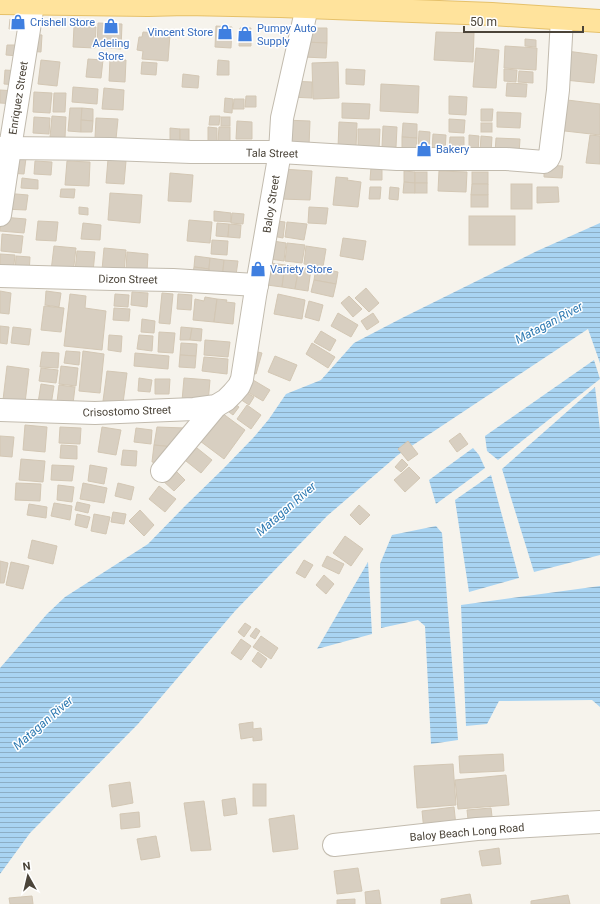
<svg xmlns="http://www.w3.org/2000/svg" width="600" height="904" font-family="Roboto,sans-serif">
  <style>
    .water { fill: url(#water-rules) }
    .building { fill: #d8cfc1; stroke: #d3c7b4 }
    .lines { fill: none; stroke-linecap: round; stroke-linejoin: round }
    .minor-casing { stroke: #c2bbae; stroke-width: 24 }
    .major-casing { stroke: #e6c16a; stroke-width: 24 }
    .minor { stroke: #fff; stroke-width: 22 }
    .major { stroke: #ffe39c; stroke-width: 22 }
    .labels { text-anchor: middle; stroke-width: 3; stroke-linejoin: round; paint-order: stroke }
    .shop-label { font-size: 11px; fill: #366cbe; stroke: #fff; text-anchor: start }
    .street-label { font-size: 11px; fill: #4b4439; stroke: #fff }
    .water-label { font-size: 12px; font-style: italic; fill: #2e7ab2; stroke: #fff }
  </style>
  <defs>
    <pattern id="water-rules" width="6" height="5" patternUnits="userSpaceOnUse"><rect width="6" height="5" fill="#a9d4f2"/><path d="M0 2.5h6" fill="none" stroke="#8caec5"/></pattern>
  </defs>
  <rect width="100%" height="100%" fill="#f6f3ec"/>
  <!-- water -->
  <g class="water">
    <polygon points="600,223 600,363 588,329 398,455 327,516 235,611 138,724 30,833 0,874 0,668 47,614 65,597 148,544 185,506 224,468 254,437 269,419 286,394 321,380 354,343 402,318 537,251"/>
    <polygon points="594,360 600,379 498,460 487,451 485,436"/>
    <polygon points="595,387 600,430 600,555 534,572 502,469"/>
    <polygon points="473,448 479,455 485,468 436,504 429,480"/>
    <polygon points="491,475 519,578 469,592 455,500"/>
    <polygon points="436,526 442,533 458,740 431,744 425,626 418,620 381,628 380,564 392,535"/>
    <polygon points="368,562 372,634 317,649"/>
    <polygon points="600,586 600,707 592,700 499,701 487,724 466,726 461,605"/>
  </g>
  <!-- building -->
  <g class="building">
    <polygon points="10,19 26,20 25,30 9,29"/>
    <polygon points="98,23 122,24 121,49 97,47"/>
    <polygon points="74,26 96,27 95,48 73,47"/>
    <polygon points="216,26 232,27 231,48 215,47"/>
    <polygon points="240,28 251,28 251,46 239,46"/>
    <polygon points="304,28 327,28 327,43 304,42"/>
    <polygon points="143,32 170,34 168,61 142,59 143,51 137,50 139,37 142,37"/>
    <polygon points="436,32 474,33 473,62 434,60"/>
    <polygon points="29,34 42,35 41,52 28,51"/>
    <polygon points="525,39 536,40 536,47 525,46"/>
    <polygon points="304,42 327,43 326,58 303,57"/>
    <polygon points="7,45 20,45 19,56 6,55"/>
    <polygon points="505,46 537,48 536,70 504,68"/>
    <polygon points="476,48 499,50 496,88 473,87"/>
    <polygon points="559,50 597,55 594,83 555,79"/>
    <polygon points="88,59 103,60 101,78 86,77"/>
    <polygon points="110,59 126,60 125,82 109,81"/>
    <polygon points="41,60 60,62 57,86 38,84"/>
    <polygon points="218,60 229,61 229,75 217,75"/>
    <polygon points="142,62 157,63 156,75 141,74"/>
    <polygon points="338,62 339,98 313,99 312,63"/>
    <polygon points="346,69 365,70 364,85 346,84"/>
    <polygon points="504,69 517,70 516,82 504,81"/>
    <polygon points="5,70 20,71 18,85 4,84"/>
    <polygon points="519,71 533,72 533,83 518,82"/>
    <polygon points="183,74 199,76 198,88 182,87"/>
    <polygon points="290,81 312,82 312,98 289,97"/>
    <polygon points="507,83 527,84 526,97 506,96"/>
    <polygon points="381,84 419,86 418,113 380,111"/>
    <polygon points="73,87 98,89 97,104 72,102"/>
    <polygon points="104,88 124,90 123,110 102,109"/>
    <polygon points="0,90 17,91 16,104 0,103"/>
    <polygon points="34,92 52,93 50,113 33,112"/>
    <polygon points="54,93 66,93 65,112 53,112"/>
    <polygon points="246,96 256,96 256,107 245,107"/>
    <polygon points="449,96 467,97 466,115 449,114"/>
    <polygon points="225,98 233,99 232,113 224,112"/>
    <polygon points="234,99 244,99 244,109 233,109"/>
    <polygon points="559,99 600,104 600,135 556,130"/>
    <polygon points="342,103 370,104 369,119 342,118"/>
    <polygon points="70,108 82,108 81,132 68,131"/>
    <polygon points="82,108 93,109 93,121 81,120"/>
    <polygon points="481,109 493,109 492,121 481,121"/>
    <polygon points="497,112 521,113 520,128 497,127"/>
    <polygon points="52,116 66,117 65,138 50,137"/>
    <polygon points="210,116 220,116 219,125 209,125"/>
    <polygon points="34,117 50,118 49,134 33,133"/>
    <rect x="221" y="117" width="9" height="9"/>
    <polygon points="96,118 118,119 116,139 95,138"/>
    <polygon points="449,119 465,120 464,133 449,132"/>
    <polygon points="81,120 93,121 92,132 81,132"/>
    <polygon points="284,120 310,121 309,146 283,145"/>
    <polygon points="237,121 252,122 252,139 236,139"/>
    <polygon points="339,122 357,123 356,148 338,148"/>
    <polygon points="403,123 417,124 417,138 402,137"/>
    <rect x="481" y="123" width="11" height="9"/>
    <polygon points="383,126 397,127 396,147 382,147"/>
    <polygon points="208,127 217,128 217,141 208,141"/>
    <polygon points="219,127 230,127 230,142 218,141"/>
    <polygon points="170,128 180,129 180,144 170,143"/>
    <rect x="180" y="129" width="9" height="15"/>
    <polygon points="358,129 380,129 379,149 358,148"/>
    <polygon points="419,131 430,132 429,150 418,150"/>
    <polygon points="433,134 446,135 445,152 432,151"/>
    <polygon points="469,135 479,136 478,152 469,151"/>
    <polygon points="590,135 600,136 600,164 586,163"/>
    <polygon points="481,136 492,137 491,153 480,152"/>
    <polygon points="402,137 417,138 416,151 402,151"/>
    <polygon points="450,137 464,137 464,152 449,151"/>
    <polygon points="496,138 520,139 519,154 495,153"/>
    <polygon points="9,157 26,158 24,174 8,173"/>
    <polygon points="108,159 126,161 124,184 106,183"/>
    <polygon points="35,161 52,162 51,175 34,174"/>
    <polygon points="67,161 90,162 89,186 65,185"/>
    <polygon points="544,165 563,166 562,178 544,177"/>
    <polygon points="371,167 382,167 382,180 370,180"/>
    <polygon points="283,169 312,171 310,200 281,199"/>
    <polygon points="404,171 415,172 415,183 404,182"/>
    <polygon points="439,171 467,172 466,192 438,191"/>
    <rect x="415" y="172" width="12" height="11"/>
    <rect x="472" y="172" width="16" height="12"/>
    <polygon points="170,173 193,175 191,202 168,201"/>
    <polygon points="336,177 348,178 347,180 361,182 358,207 333,205"/>
    <polygon points="22,178 38,180 38,189 21,188"/>
    <polygon points="404,182 415,183 415,193 403,193"/>
    <rect x="415" y="183" width="12" height="10"/>
    <polygon points="472,184 488,184 488,195 471,195"/>
    <rect x="511" y="184" width="21" height="25"/>
    <polygon points="370,187 381,187 380,199 369,199"/>
    <polygon points="390,187 399,188 398,200 389,199"/>
    <polygon points="537,187 558,187 559,202 537,203"/>
    <polygon points="61,189 75,189 74,198 60,197"/>
    <polygon points="4,193 28,195 26,210 3,209"/>
    <polygon points="110,193 142,195 140,223 108,220"/>
    <rect x="471" y="195" width="17" height="12"/>
    <polygon points="79,207 88,208 88,215 79,214"/>
    <polygon points="309,207 328,208 326,224 308,223"/>
    <polygon points="214,211 231,213 231,222 214,221"/>
    <polygon points="232,213 244,214 243,224 231,223"/>
    <rect x="469" y="216" width="46" height="29"/>
    <polygon points="2,217 26,219 24,233 0,231"/>
    <polygon points="189,220 212,222 210,243 187,241"/>
    <polygon points="269,220 285,222 283,238 267,235"/>
    <polygon points="38,221 58,222 56,241 36,240"/>
    <polygon points="287,222 307,224 304,240 285,237"/>
    <polygon points="83,223 101,225 100,240 81,239"/>
    <polygon points="217,223 229,224 228,237 216,236"/>
    <polygon points="229,224 241,225 240,238 228,237"/>
    <polygon points="2,234 23,236 21,253 1,251"/>
    <polygon points="343,238 366,241 363,260 340,256"/>
    <polygon points="212,240 228,241 227,255 211,254"/>
    <polygon points="266,240 286,243 284,261 263,258"/>
    <polygon points="287,243 305,245 302,263 285,261"/>
    <polygon points="54,246 76,248 73,274 51,271"/>
    <polygon points="306,246 326,249 323,267 304,264"/>
    <polygon points="104,248 126,250 124,272 102,270"/>
    <polygon points="77,251 95,252 93,272 75,271"/>
    <polygon points="127,252 148,254 147,272 126,270"/>
    <polygon points="0,254 15,255 13,274 0,273"/>
    <polygon points="16,256 30,257 29,274 15,273"/>
    <polygon points="195,256 210,258 209,269 194,267"/>
    <polygon points="210,258 224,260 222,281 208,279"/>
    <polygon points="224,260 238,261 235,282 222,281"/>
    <polygon points="271,263 285,265 282,287 267,285"/>
    <polygon points="285,265 299,267 295,289 282,287"/>
    <polygon points="194,267 209,269 208,279 192,278"/>
    <polygon points="299,267 311,269 308,291 295,289"/>
    <polygon points="316,267 338,272 336,284 314,280"/>
    <polygon points="314,280 336,284 333,297 311,292"/>
    <polygon points="366,288 379,303 369,312 355,298"/>
    <polygon points="0,291 11,293 9,314 0,313"/>
    <polygon points="46,291 61,293 59,307 45,305"/>
    <polygon points="132,292 148,293 147,307 131,305"/>
    <polygon points="162,293 173,294 170,324 159,323"/>
    <polygon points="70,294 86,296 85,308 106,311 102,350 64,346"/>
    <polygon points="115,294 129,295 128,307 114,306"/>
    <polygon points="178,294 192,295 191,310 177,309"/>
    <polygon points="278,294 305,300 302,319 274,314"/>
    <polygon points="349,296 362,309 353,317 341,303"/>
    <polygon points="205,297 217,299 214,322 193,320 195,299 204,301"/>
    <polygon points="217,299 227,300 226,302 235,303 233,324 214,322"/>
    <polygon points="309,301 323,305 319,321 305,317"/>
    <polygon points="44,306 64,308 61,332 41,330"/>
    <polygon points="114,308 130,309 129,321 113,320"/>
    <polygon points="338,313 358,325 351,337 331,326"/>
    <polygon points="373,313 379,322 367,330 361,321"/>
    <polygon points="142,319 155,321 154,333 141,332"/>
    <polygon points="0,326 9,327 7,344 0,343"/>
    <polygon points="13,327 31,329 29,345 11,343"/>
    <polygon points="181,327 192,328 190,340 180,340"/>
    <polygon points="192,328 202,329 201,341 190,340"/>
    <polygon points="321,331 336,340 330,351 314,342"/>
    <polygon points="159,332 175,333 173,353 158,352"/>
    <polygon points="109,335 122,336 121,352 108,350"/>
    <polygon points="139,335 153,336 152,351 137,349"/>
    <polygon points="205,340 230,342 228,357 204,355"/>
    <polygon points="181,343 197,344 196,356 180,355"/>
    <polygon points="312,343 335,357 328,368 306,354"/>
    <polygon points="246,349 262,353 256,374 240,370"/>
    <polygon points="66,351 80,352 79,365 64,363"/>
    <polygon points="83,351 104,354 100,393 79,391"/>
    <polygon points="42,352 59,353 58,368 40,367"/>
    <polygon points="135,353 169,356 168,369 134,366"/>
    <polygon points="180,355 196,356 195,368 179,367"/>
    <polygon points="275,356 297,365 290,381 268,372"/>
    <polygon points="204,357 228,359 227,374 202,371"/>
    <polygon points="7,366 29,369 25,403 3,400"/>
    <polygon points="61,366 78,368 76,386 59,384"/>
    <polygon points="41,368 58,370 56,383 39,381"/>
    <polygon points="107,371 127,373 123,403 103,401"/>
    <polygon points="248,377 270,390 263,401 241,388"/>
    <polygon points="139,378 152,380 150,392 138,391"/>
    <polygon points="184,378 210,380 208,403 182,401"/>
    <polygon points="155,379 170,379 169,394 155,394"/>
    <polygon points="41,384 54,386 51,405 38,403"/>
    <polygon points="59,385 75,387 73,404 57,402"/>
    <polygon points="241,389 254,397 249,405 237,397"/>
    <polygon points="231,401 239,407 233,415 225,409"/>
    <polygon points="247,405 261,415 251,429 237,419"/>
    <polygon points="222,413 245,430 224,459 200,441"/>
    <polygon points="25,425 47,427 45,452 23,450"/>
    <polygon points="60,427 81,428 80,444 59,443"/>
    <polygon points="102,427 121,430 116,455 98,452"/>
    <polygon points="157,427 185,428 173,447 154,445"/>
    <polygon points="136,428 152,430 151,444 134,442"/>
    <polygon points="460,433 468,444 457,452 449,441"/>
    <polygon points="0,436 14,437 12,457 0,456"/>
    <polygon points="408,441 418,454 408,461 398,449"/>
    <polygon points="192,444 212,460 201,473 181,457"/>
    <polygon points="61,445 77,446 77,459 60,458"/>
    <polygon points="154,445 173,447 162,464 152,462"/>
    <polygon points="123,450 137,451 136,466 121,465"/>
    <polygon points="21,459 45,461 43,482 19,480"/>
    <polygon points="402,459 408,465 401,472 395,467"/>
    <polygon points="52,465 74,466 72,481 51,480"/>
    <polygon points="90,465 107,468 104,484 88,481"/>
    <polygon points="409,467 420,478 405,492 394,480"/>
    <polygon points="173,468 185,480 174,491 162,480"/>
    <polygon points="16,483 41,484 40,501 15,500"/>
    <polygon points="83,483 107,488 104,503 80,499"/>
    <polygon points="118,483 134,487 131,500 115,496"/>
    <polygon points="58,485 74,487 72,502 57,500"/>
    <polygon points="159,486 176,499 165,512 149,499"/>
    <polygon points="77,502 90,505 88,513 75,510"/>
    <polygon points="54,503 72,506 70,520 51,516"/>
    <polygon points="29,504 47,507 46,518 27,515"/>
    <polygon points="359,505 370,515 360,525 350,515"/>
    <polygon points="140,510 154,525 144,536 129,521"/>
    <polygon points="113,512 126,514 124,524 111,522"/>
    <polygon points="77,514 90,517 87,528 75,525"/>
    <polygon points="94,514 110,517 106,534 91,531"/>
    <polygon points="345,536 363,549 351,566 333,553"/>
    <polygon points="32,540 57,546 53,564 28,558"/>
    <polygon points="327,556 344,564 339,574 322,566"/>
    <polygon points="304,560 313,565 305,578 296,573"/>
    <polygon points="0,561 8,563 4,583 0,583"/>
    <polygon points="11,562 29,566 23,589 6,585"/>
    <polygon points="324,575 334,584 326,594 316,585"/>
    <polygon points="245,623 251,627 244,637 238,632"/>
    <polygon points="256,628 260,631 255,639 250,636"/>
    <polygon points="261,636 278,648 271,659 253,647"/>
    <polygon points="241,639 251,646 241,660 231,653"/>
    <polygon points="258,652 267,659 261,668 252,661"/>
    <polygon points="253,722 253,729 261,728 262,740 253,741 253,737 241,739 239,724"/>
    <polygon points="503,754 504,771 460,773 459,756"/>
    <polygon points="453,764 456,805 417,808 414,766"/>
    <polygon points="506,775 509,805 458,809 455,780"/>
    <polygon points="130,782 133,803 112,807 109,785"/>
    <rect x="253" y="784" width="13" height="22"/>
    <polygon points="235,798 237,814 224,816 222,800"/>
    <polygon points="204,801 211,850 191,851 184,803"/>
    <polygon points="454,807 456,826 424,831 422,811"/>
    <polygon points="491,808 493,825 469,828 467,810"/>
    <polygon points="139,812 140,827 121,829 120,814"/>
    <polygon points="294,815 298,849 273,852 269,819"/>
    <polygon points="156,836 160,857 141,860 137,839"/>
    <polygon points="499,848 501,864 482,866 479,851"/>
    <polygon points="358,868 362,891 337,894 334,871"/>
    <polygon points="379,890 381,904 366,904 365,892"/>
    <polygon points="470,894 472,904 441,904 441,899"/>
    <polygon points="568,895 570,904 531,904 531,901"/>
    <polygon points="32,896 33,904 10,904 9,898"/>
    <polygon points="355,899 355,904 337,904 337,900"/>
  </g>
  <g class="lines">
    <defs>
      <g id="minor">
        <polyline points="0,148 110,149 191,152 280,152 397,159 506,159 544,162 548,159 550,155 558,90 562,19"/>
        <polyline points="0,215 10,148 33,4"/>
        <polyline points="0,276 113,279 173,280 257,285"/>
        <polyline points="0,410 95,413 194,409 216,406 226,400 233,393 239,386 242,379 255,296 280,152 282,118 307,7"/>
        <polyline points="162,471 216,406"/>
        <polyline points="334,845 477,829 600,822"/>
      </g>
      <polyline id="major" points="0,3 148,5 186,4 280,6 492,14 600,21"/>
    </defs>
    <!-- minor casing -->
    <use href="#minor" class="minor-casing"/>
    <!-- major casing -->
    <use href="#major" class="major-casing"/>
    <!-- minor -->
    <use href="#minor" class="minor"/>
    <!-- major -->
    <use href="#major" class="major"/>
  </g>
  <!-- icons -->
  <defs>
    <symbol id="shop-bare" viewBox="-9 -9 18 18"><path d="M-5-2.5h2.3a2.7 3.5 0 0 1 5.4 0H5L5.5 6h-11ZM-1.5-2.5h3a1.5 2.3 0 0 0-3 0Z" fill="#3f7fe0" stroke="#fff" stroke-width="2.5" paint-order="stroke"/></symbol>
  </defs>
  <g fill-rule="evenodd">
    <use href="#shop-bare" x="7" y="11" width="22" height="22"/>
    <use href="#shop-bare" x="100" y="15" width="22" height="22"/>
    <use href="#shop-bare" x="214" y="21" width="22" height="22"/>
    <use href="#shop-bare" x="234" y="23" width="22" height="22"/>
    <use href="#shop-bare" x="413" y="138" width="22" height="22"/>
    <use href="#shop-bare" x="247" y="258" width="22" height="22"/>
  </g>
  <g class="labels">
    <!-- shop labels -->
    <g class="shop-label">
      <text x="30" y="26">Crishell Store</text>
      <text x="257" y="32">Pumpy Auto<tspan x="257" dy="13">Supply</tspan></text>
      <text x="213" y="36" text-anchor="end">Vincent Store</text>
      <text x="111" y="47" text-anchor="middle">Adeling<tspan x="111" dy="13">Store</tspan></text>
      <text x="436" y="153">Bakery</text>
      <text x="270" y="273">Variety Store</text>
    </g>
    <!-- street labels -->
    <g class="street-label">
      <text transform="translate(18 98) rotate(-81)" y="4">Enriquez Street</text>
      <text transform="translate(272 153) rotate(1)" y="4">Tala Street</text>
      <text transform="translate(271 204) rotate(-81)" y="4">Baloy Street</text>
      <text transform="translate(128 279) rotate(1)" y="4">Dizon Street</text>
      <text transform="translate(127 411) rotate(-2)" y="4">Crisostomo Street</text>
      <text transform="translate(467 832) rotate(-5)" y="4">Baloy Beach Long Road</text>
    </g>
    <!-- water labels -->
    <g class="water-label">
      <text transform="translate(549 323) rotate(-28)" y="4">Matagan River</text>
      <text transform="translate(286 509) rotate(-41)" y="4">Matagan River</text>
      <text transform="translate(43 723) rotate(-41)" y="4">Matagan River</text>
    </g>
  </g>
  <!-- north arrow -->
  <g transform="translate(28 876) rotate(352)" stroke="#ffffff" stroke-width="3" paint-order="stroke">
  <path d="M0-3L7 15L0 10L-7 15Z" fill="#4b4439"/>
  <text y="-6" font-size="11" font-weight="bold" text-anchor="middle" fill="#4b4439">N</text>
  </g>
  <!-- scale -->
  <path d="M464 26v6h119v-6" fill="none" stroke="#4b4439" stroke-width="2"/>
  <text x="470" y="26" font-size="12" fill="#4b4439" stroke="#ffffff" stroke-width="3" paint-order="stroke">50 m</text>
</svg>
